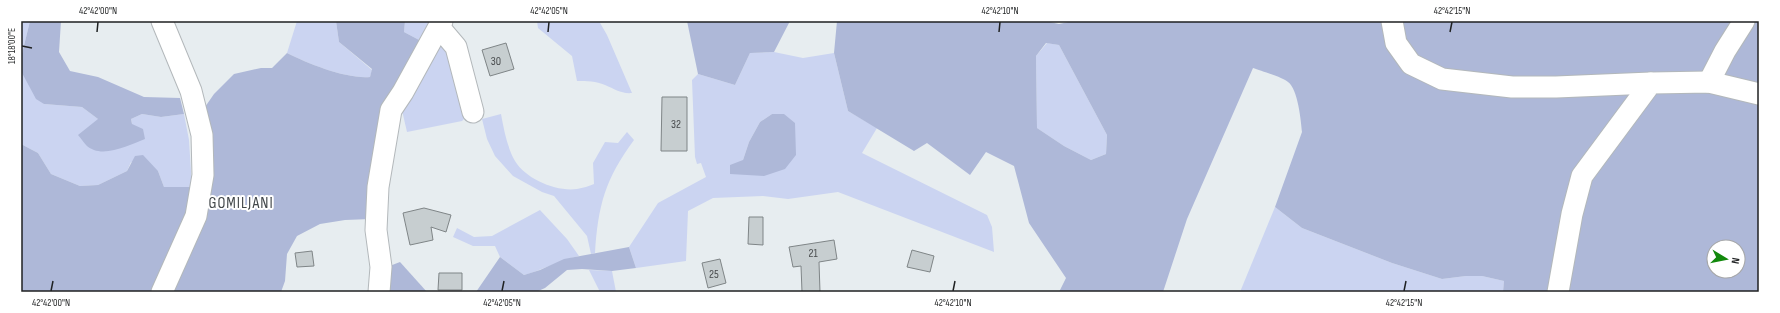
<svg xmlns="http://www.w3.org/2000/svg" width="1780" height="313" font-family="'Sofia Sans Condensed',sans-serif">
  <style>
    .green { fill: #cbd4f1; fill-rule: evenodd }
    .forest { fill: #aeb8d8; fill-rule: evenodd }
    .building { fill: #c7ced0; stroke: #7f8587 }
    .lines { fill: none; stroke-linecap: round; stroke-linejoin: round }
    .minor-casing { stroke: #b3b8bb; stroke-width: 23 }
    .minor { stroke: #fff; stroke-width: 21 }
    .ticks { fill: none; stroke: #1f2122; stroke-width: 1.5 }
    .labels { text-anchor: middle; stroke-width: 4; stroke-linejoin: round; paint-order: stroke }
    .number-label { font-size: 12px; fill: #494c4e }
    .quarter-label { font-size: 16px; letter-spacing: 1px; fill: #42474a; stroke: #fff }
    .neatline { fill: none; stroke: #1f2122; stroke-width: 1.5 }
    .ticks-label { font-size: 10px; text-anchor: middle; fill: #1f2122 }
  </style>
  <rect width="100%" height="100%" fill="#e7edf0"/>
  <!-- green -->
  <g class="green">
    <polygon points="21,21 30,21 21,58"/>
    <path d="M 297,21 L 336,21 L 339,42 L 372,70 L 370,77 C 346,79 309,64 287,53 Z"/>
    <polygon points="405,21 432,21 421,41 404,32"/>
    <path d="M 537,21 L 599,21 L 607,35 L 632,93 C 621,94 615,89 605,85 C 596,81 587,81 577,81 L 572,56 L 538,28 Z"/>
    <polygon points="436,40 443,41 467,116 462,121 407,132 401,106"/>
    <polygon points="1047,43 1059,45 1107,135 1106,154 1091,160 1064,146 1037,128 1036,56"/>
    <path d="M 774,52 L 803,58 L 834,53 L 848,111 L 877,128 L 862,153 L 987,215 L 992,227 L 994,252 L 838,192 L 788,199 L 763,196 L 713,198 L 688,211 L 686,261 L 636,268 L 629,247 L 658,203 L 706,177 L 701,163 L 697,164 L 695,157 L 692,80 L 698,74 L 735,85 L 750,53 ZM 772,114 L 764,176 L 743,160 L 749,142 L 760,122 Z"/>
    <polygon points="21,71 44,104 82,107 98,119 132,124 131,119 142,114 161,117 184,114 189,140 192,187 164,187 158,171 131,162 127,171 98,185 80,186 51,174 38,153 21,144"/>
    <path d="M 501,114 C 504,130 507,147 515,161 C 526,179 556,192 577,189 C 583,188 589,186 594,184 L 593,163 L 605,142 L 618,143 L 627,132 L 634,140 C 605,179 598,206 595,253 L 591,254 L 587,236 L 554,196 L 542,192 L 513,176 L 495,156 L 487,139 L 482,119 Z"/>
    <polygon points="1275,207 1302,228 1392,263 1442,279 1466,276 1482,276 1504,281 1503,292 1240,292"/>
    <path d="M 540,210 L 567,239 L 579,256 C 560,260 543,270 524,275 L 500,257 L 495,246 L 473,246 L 453,237 L 457,228 L 474,237 L 492,236 Z"/>
    <polygon points="589,270 612,271 616,292 600,292"/>
  </g>
  <!-- forest -->
  <g class="forest">
    <path d="M 30,21 L 61,21 L 59,52 L 70,71 L 98,77 L 144,97 L 180,98 L 184,114 L 161,117 L 142,114 L 131,119 L 132,124 L 143,129 L 145,139 C 129,145 101,160 86,145 C 83,142 81,138 78,135 L 98,119 L 82,107 L 44,104 L 36,99 L 21,71 L 21,58 Z"/>
    <path d="M 336,21 L 405,21 L 404,32 L 421,41 L 371,219 L 345,220 L 320,224 L 297,236 L 287,254 L 285,281 L 281,292 L 21,292 L 21,144 L 38,153 L 51,174 L 80,186 L 98,185 L 127,171 L 135,156 L 143,155 L 158,171 L 164,187 L 192,187 L 205,107 L 214,94 L 234,74 L 261,68 L 272,68 L 287,53 C 309,64 346,79 370,77 L 372,69 L 339,42 Z"/>
    <polygon points="687,21 790,21 774,52 750,53 735,85 698,74"/>
    <path d="M 837,21 L 1045,21 L 1059,24 L 1073,21 L 1759,21 L 1759,292 L 1503,292 L 1504,281 L 1482,276 L 1466,276 L 1442,279 L 1392,263 L 1302,228 L 1275,207 L 1302,132 C 1301,121 1298,89 1288,82 C 1283,77 1261,71 1253,68 L 1187,219 L 1163,292 L 1059,292 L 1066,278 L 1029,223 L 1014,166 L 986,152 L 970,175 L 927,143 L 914,151 L 848,111 L 834,53 ZM 1046,43 L 1059,45 L 1107,135 L 1106,154 L 1091,160 L 1064,146 L 1037,128 L 1036,56 ZM 1714,247 L 1738,247 L 1738,271 L 1714,271 Z"/>
    <polygon points="772,114 784,114 795,123 796,155 785,169 764,176 730,174 730,165 743,160 749,142 760,122"/>
    <polygon points="629,247 636,268 612,271 582,269 567,270 545,288 536,292 476,292 500,257 524,275 540,270 564,259"/>
    <polygon points="400,262 427,292 387,292 387,267"/>
  </g>
  <!-- building -->
  <g class="building">
    <polygon points="506,43 514,69 490,76 482,50"/>
    <polygon points="662,97 687,97 687,151 661,151"/>
    <polygon points="424,208 451,215 446,232 431,227 433,240 410,245 403,213"/>
    <polygon points="749,217 763,217 763,245 748,244"/>
    <polygon points="834,240 837,259 819,262 820,292 802,292 801,266 793,267 789,247"/>
    <polygon points="912,250 934,256 930,272 907,267"/>
    <polygon points="312,251 314,266 297,267 295,253"/>
    <polygon points="720,259 726,283 708,288 702,263"/>
    <polygon points="439,273 462,273 462,290 438,290"/>
  </g>
  <g class="lines">
    <defs>
      <g id="minor">
        <polyline points="162,21 191,91 202,135 203,175 196,216 162,292"/>
        <polyline points="1392,21 1396,43 1411,64 1442,79 1512,87 1556,87 1651,83"/>
        <polyline points="439,27 456,47 473,112"/>
        <polyline points="1709,82 1725,51 1744,21"/>
        <polyline points="379,292 381,267 376,230 378,187 391,110 403,92 442,21"/>
        <polyline points="1558,292 1572,214 1582,176 1651,83 1709,82 1759,94"/>
      </g>
    </defs>
    <!-- minor casing -->
    <use href="#minor" class="minor-casing"/>
    <!-- minor -->
    <use href="#minor" class="minor"/>
  </g>
  <!-- ticks -->
  <path class="ticks" d="M 97,32 L 98,22M 548,32 L 549,22M 999,32 L 1000,22M 1450,32 L 1452,22M 22,46 L 32,48M 51,291 L 53,281M 502,291 L 504,281M 953,291 L 955,281M 1404,291 L 1406,281"/>
  <g class="labels">
    <!-- number labels -->
    <g class="number-label">
      <text x="496" y="65">30</text>
      <text x="676" y="128">32</text>
      <text x="813" y="257">21</text>
      <text x="714" y="278">25</text>
    </g>
    <!-- quarter labels -->
    <g class="quarter-label">
      <text x="241" y="208">GOMILJANI</text>
    </g>
  </g>
  <!-- border -->
  <rect width="1780" height="313" fill="none" stroke="#ffffff" stroke-width="44"/>
  <!-- north arrow -->
  <g transform="translate(1726 259) rotate(100)"><circle r="19" fill="#ffffff" stroke="#a5a6a7"/>
  <path d="M0-3L7 15L0 10L-7 15Z" fill="#12890c"/>
  <text y="-6" font-size="11" font-weight="bold" text-anchor="middle" fill="#1f2122">N</text>
  </g>
  <rect x="22" y="22" width="1736" height="269" class="neatline"/>
  <g class="ticks-label">
    <text x="98" y="14">42°42'00"N</text>
    <text x="549" y="14">42°42'05"N</text>
    <text x="1000" y="14">42°42'10"N</text>
    <text x="1452" y="14">42°42'15"N</text>
    <text transform="translate(11 46) rotate(-90)" y="4">18°18'00"E</text>
    <text x="51" y="306">42°42'00"N</text>
    <text x="502" y="306">42°42'05"N</text>
    <text x="953" y="306">42°42'10"N</text>
    <text x="1404" y="306">42°42'15"N</text>
  </g>
</svg>
